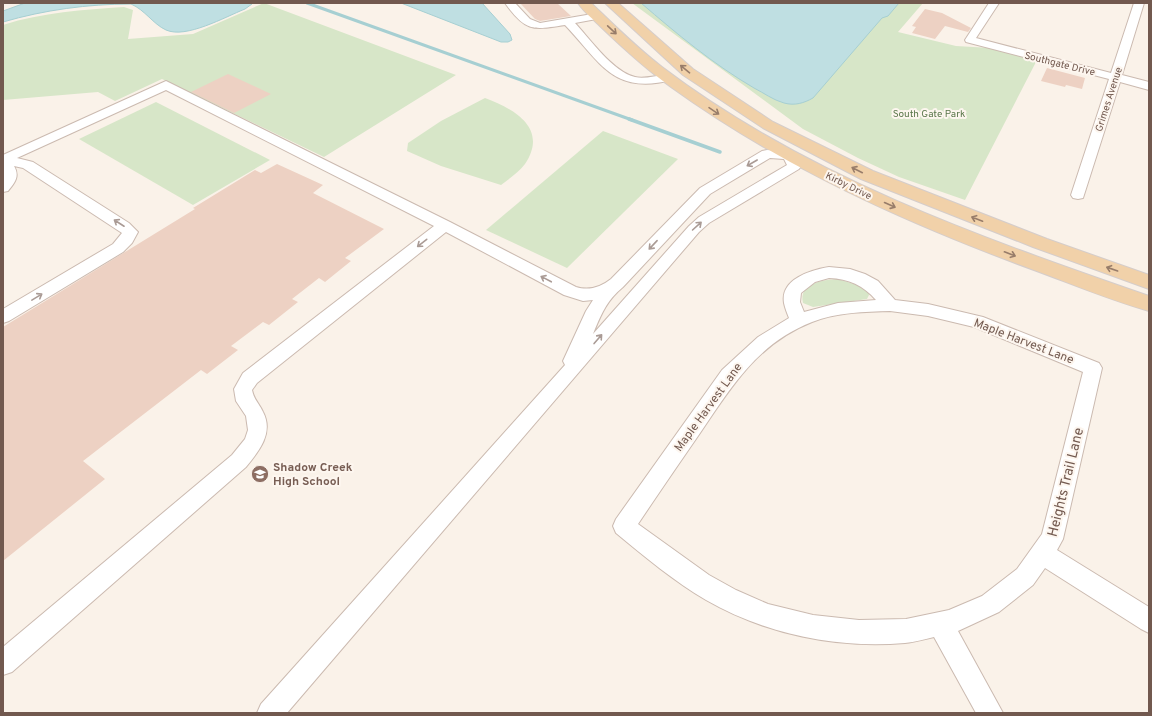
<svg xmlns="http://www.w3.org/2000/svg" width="1152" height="716" font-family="Overpass,sans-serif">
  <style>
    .green { fill: #d7e6c8 }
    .water { fill: #bfdfe2; stroke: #a6cfd2 }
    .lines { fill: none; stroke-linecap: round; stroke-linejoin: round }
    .stream-far1 { stroke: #a6cfd2; stroke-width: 3 }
    .stream { stroke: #a6cfd2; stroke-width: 3.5 }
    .building { fill: #edd1c3 }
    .minor-casing { stroke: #cbbab0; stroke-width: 2 }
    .major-casing { stroke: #d5cdca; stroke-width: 2 }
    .minor { fill: #fff; fill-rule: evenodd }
    .major { fill: #f1d1a9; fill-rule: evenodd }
    .oneway { stroke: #987d6a }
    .oneway2 { stroke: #aa9b95 }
    .labels { text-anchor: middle; stroke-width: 4; stroke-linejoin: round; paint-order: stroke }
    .far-street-label { font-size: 10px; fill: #72594f; stroke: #fdf6ef }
    .far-park-label { font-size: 10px; fill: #597649; stroke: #fdf6ef }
    .street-label { font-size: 12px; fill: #72594f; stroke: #fdf6ef }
    .education-label { font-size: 12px; font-weight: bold; fill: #785e54; stroke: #fdf6ef; text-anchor: start }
    .near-street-label { font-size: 14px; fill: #72594f; stroke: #fdf6ef }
  </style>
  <rect width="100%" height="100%" fill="#faf2e9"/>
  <!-- green -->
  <g class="green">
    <path d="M 264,3 L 456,75 L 324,157 L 162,79 L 115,101 L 98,92 L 3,100 L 3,25 C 43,12 83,10 124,7 L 133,10 L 128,39 L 193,34 Z"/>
    <polygon points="632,3 923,3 898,32 956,46 991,48 1037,60 965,200 899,177 858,158 803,129"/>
    <path d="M 485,98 C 514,109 549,128 525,164 C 519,172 509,179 501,185 L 441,166 L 407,151 L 408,143 L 441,121 Z"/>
    <polygon points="156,102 270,160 193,205 79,139"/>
    <polygon points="603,131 678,159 567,268 486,230"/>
    <path d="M 838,279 L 860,286 L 868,290 L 869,295 L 867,299 L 813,307 L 803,303 C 798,283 823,280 838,279 Z"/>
  </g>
  <!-- water -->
  <g class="water">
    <path d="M 25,3 L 252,3 L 252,4 L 245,9 C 225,17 186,39 166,30 C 153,24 145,10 131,4 C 88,4 44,10 3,22 L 3,11 Z"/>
    <polygon points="401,3 482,3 510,34 512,40 508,42 501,42"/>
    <path d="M 641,3 L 899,3 L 888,16 L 882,18 L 813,98 C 804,103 795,106 784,103 C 773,100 764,93 754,88 C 713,64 677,34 641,3 Z"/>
  </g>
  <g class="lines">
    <!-- stream-far1 -->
    <polyline class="stream-far1" points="307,3 632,120"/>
    <!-- stream -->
    <polyline class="stream" points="629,119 720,152"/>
  </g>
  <!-- building -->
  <g class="building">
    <polygon points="520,3 557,3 571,16 540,21 535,19"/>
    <polygon points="925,9 942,13 971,28 968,32 945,26 935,39 912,33 916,27 912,26"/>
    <polygon points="1047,68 1085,78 1082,89 1066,85 1065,87 1041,81"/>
    <polygon points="228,74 271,94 234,113 191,92"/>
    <polygon points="277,164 323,185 313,193 384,229 345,258 351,261 325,282 319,278 292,299 298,302 269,325 263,322 231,346 238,350 207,374 201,370 83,461 105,479 3,561 3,327 195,209 193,208 255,170 261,173"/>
  </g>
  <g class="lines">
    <defs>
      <g id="minor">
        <path d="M 505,3 L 515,3 L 530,19 L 540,23 L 598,13 L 602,14 L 603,16 L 602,18 L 575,23 C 590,39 613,72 635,77 C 647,80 660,73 672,76 L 674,78 L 672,80 C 613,95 601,63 565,25 C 532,30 526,32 505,3 Z"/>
        <polygon points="989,3 999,3 976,38 1111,73 1134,3 1144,3 1122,75 1149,82 1149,90 1120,82 1083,198 1078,199 1073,198 1071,195 1109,79 966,42 965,40"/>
        <path d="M 166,81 L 450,222 L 576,287 C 589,291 601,287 611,279 L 700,188 L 762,151 L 767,150 L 794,152 L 801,166 L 799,169 L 709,223 L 699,232 L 287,713 L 257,713 L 261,704 L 565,365 L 563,361 L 586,311 L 593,300 L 583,301 L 564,295 L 446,232 L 257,383 L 252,390 C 254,400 259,403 263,412 C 274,433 259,451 246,467 L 12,672 L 3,675 L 3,647 L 232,455 L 245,439 L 248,430 L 246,416 L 236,401 L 234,389 L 243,373 L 434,226 L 166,90 L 17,158 L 33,162 L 129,223 L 138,232 L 132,243 L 123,252 L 9,321 L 3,323 L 3,309 L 113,244 L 122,233 L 23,168 L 14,166 C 20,176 15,183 8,191 L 3,192 L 3,155 ZM 770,158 L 784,159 L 787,165 L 699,217 L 689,226 L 593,334 C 601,315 606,301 623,287 L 710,194 Z"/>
        <path d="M 829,267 L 850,269 L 865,274 L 878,281 L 895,300 L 928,304 L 983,317 L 1099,363 L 1102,368 L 1063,539 L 1057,550 L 1149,607 L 1149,633 L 1141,629 L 1045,568 L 1033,585 L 999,612 L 958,631 L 1003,713 L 976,713 L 934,637 C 925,639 915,642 905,643 C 837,649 765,634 706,600 C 674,581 645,557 616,533 L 613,526 L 616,519 L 722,370 L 758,337 L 789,318 C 787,313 785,308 784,303 C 780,279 811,270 829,267 ZM 829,278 C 849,279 863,285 876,300 L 838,303 L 804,312 L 800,302 L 801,293 L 815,282 ZM 890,311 L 928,316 L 974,327 L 1083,372 L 1042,534 L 1017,569 L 982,596 L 949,610 L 906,619 L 859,620 L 813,615 L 768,604 L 736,590 L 709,575 L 638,524 C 658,494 678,465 698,436 C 730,389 756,344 812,322 C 837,312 864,312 890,311 Z"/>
      </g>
      <g id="major">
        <path d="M 578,3 L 591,3 C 614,25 637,48 662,67 C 807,177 979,237 1149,296 L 1149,311 C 1110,300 1072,284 1034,270 C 906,223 782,167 671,87 C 646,69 623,48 601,27 C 593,19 584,12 578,3 Z"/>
        <polygon points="605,3 618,3 693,69 773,122 873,171 1047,239 1149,275 1149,289 1033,247 861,179 763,128 683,75"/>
      </g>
    </defs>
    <!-- minor casing -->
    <use href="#minor" class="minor-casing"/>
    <!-- major casing -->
    <use href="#major" class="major-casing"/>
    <!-- minor -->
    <use href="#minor" class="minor"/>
    <!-- major -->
    <use href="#major" class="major"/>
  </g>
  <!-- one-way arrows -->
  <defs><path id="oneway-shaft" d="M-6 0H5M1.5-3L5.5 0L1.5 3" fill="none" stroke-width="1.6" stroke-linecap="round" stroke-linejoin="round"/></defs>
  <g class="oneway">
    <use href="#oneway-shaft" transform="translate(612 30) rotate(43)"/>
    <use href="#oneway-shaft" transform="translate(685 69) rotate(-140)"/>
    <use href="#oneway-shaft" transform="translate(714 111) rotate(34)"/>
    <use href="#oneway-shaft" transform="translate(857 170) rotate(-153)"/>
    <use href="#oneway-shaft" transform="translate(890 205) rotate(24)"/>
    <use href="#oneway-shaft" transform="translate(977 219) rotate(-159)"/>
    <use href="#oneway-shaft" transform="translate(1010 254) rotate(21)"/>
    <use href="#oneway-shaft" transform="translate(1112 269) rotate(-161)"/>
  </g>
  <g class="oneway2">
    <use href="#oneway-shaft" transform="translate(752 163) rotate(150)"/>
    <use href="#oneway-shaft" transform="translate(119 223) rotate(-147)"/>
    <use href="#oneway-shaft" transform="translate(697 226) rotate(-42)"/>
    <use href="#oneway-shaft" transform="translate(422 243) rotate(142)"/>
    <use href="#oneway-shaft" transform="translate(653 245) rotate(133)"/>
    <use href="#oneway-shaft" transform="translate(546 279) rotate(-152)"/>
    <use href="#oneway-shaft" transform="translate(37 297) rotate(-31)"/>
    <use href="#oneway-shaft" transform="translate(598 339) rotate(-49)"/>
  </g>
  <!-- icons -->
  <defs>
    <symbol id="school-disc" viewBox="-11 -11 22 22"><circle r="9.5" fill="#8d6e63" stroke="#fdf6ef"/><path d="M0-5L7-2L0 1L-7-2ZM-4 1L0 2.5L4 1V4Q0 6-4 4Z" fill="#fff"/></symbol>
  </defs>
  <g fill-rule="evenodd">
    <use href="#school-disc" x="250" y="464" width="20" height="20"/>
  </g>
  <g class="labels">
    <!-- far-street labels -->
    <g class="far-street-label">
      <text transform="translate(1060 63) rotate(14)" y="4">Southgate Drive</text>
      <text transform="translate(1108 99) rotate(-72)" y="4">Grimes Avenue</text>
      <text transform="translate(849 185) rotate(26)" y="4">Kirby Drive</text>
    </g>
    <!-- far-park labels -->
    <g class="far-park-label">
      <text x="929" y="117">South Gate Park</text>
    </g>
    <!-- street labels -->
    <g class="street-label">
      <text transform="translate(1024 341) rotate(21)" y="4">Maple Harvest Lane</text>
      <text transform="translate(708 407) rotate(-54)" y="4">Maple Harvest Lane</text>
    </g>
    <!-- education labels -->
    <g class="education-label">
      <text x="273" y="471">Shadow Creek<tspan x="273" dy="14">High School</tspan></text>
    </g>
    <!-- near-street labels -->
    <g class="near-street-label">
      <text transform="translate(1065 482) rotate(-76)" y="5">Heights Trail Lane</text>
    </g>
  </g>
  <!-- border -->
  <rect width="1152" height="716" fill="none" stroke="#72594f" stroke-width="8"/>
</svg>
